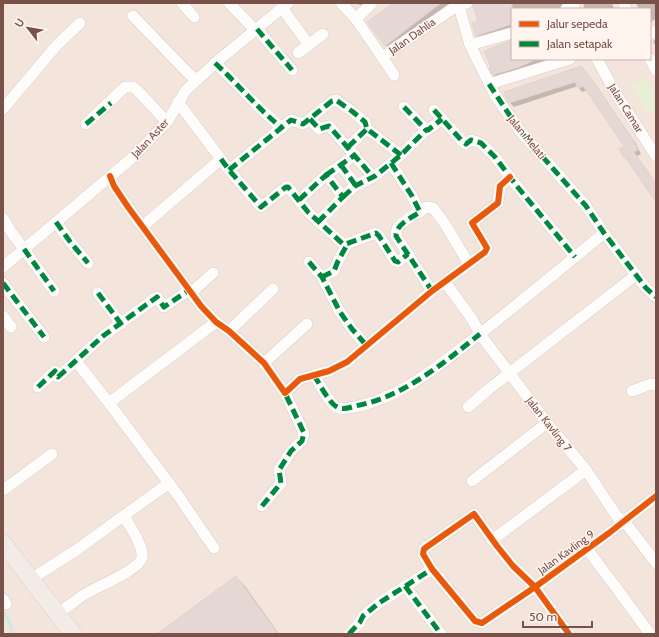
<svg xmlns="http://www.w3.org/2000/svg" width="659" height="637" font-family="Cabin,sans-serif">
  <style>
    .residential { fill: #f4e5dc; fill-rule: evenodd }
    .green { fill: #e9efd5 }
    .shadow { fill: #0003 }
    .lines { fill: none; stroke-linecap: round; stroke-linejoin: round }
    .stream { stroke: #ccebe8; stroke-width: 3 }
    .building { fill: #e5d7d3; stroke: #e2d3cd }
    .street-casing { stroke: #d7ccc8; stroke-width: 12 }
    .primary-casing { stroke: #dacdc9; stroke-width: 18 }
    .street { stroke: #fefdfc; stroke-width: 11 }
    .primary { stroke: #f3ebe5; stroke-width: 17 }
    .quiet { stroke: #00873e; stroke-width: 5; stroke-dasharray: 10 5; stroke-linecap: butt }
    .cycleway-casing { stroke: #fff5ee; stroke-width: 8 }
    .cycleway { stroke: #e8590c; stroke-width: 6 }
    .labels { text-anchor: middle; stroke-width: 3; stroke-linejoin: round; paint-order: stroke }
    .street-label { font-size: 11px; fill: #795149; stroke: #fff5ee }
  </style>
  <rect width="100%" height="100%" fill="#f8f1ec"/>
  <!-- residential -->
  <path class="residential" d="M 3,3 L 656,3 L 656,634 L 3,634 ZM 512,9 L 650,9 L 650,59 L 512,59 Z"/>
  <!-- green -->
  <polygon class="green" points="645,78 656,95 656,110 649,115 632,87"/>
  <!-- shadow -->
  <g class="shadow">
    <polygon points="354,3 368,3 366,7"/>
    <polygon points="394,3 450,3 389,49 368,23"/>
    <polygon points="477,3 564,3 566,7 565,9 512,9 512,28 480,39 476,35 479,22"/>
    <polygon points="583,3 612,3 614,9 585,9"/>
    <polygon points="636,3 656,3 656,19 650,22 650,9 639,9"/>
    <polygon points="656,39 656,47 653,41"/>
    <polygon points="512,42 512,59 552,59 498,79 494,75 490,68"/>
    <polygon points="584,71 597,87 636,144 641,154 637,156 656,184 656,201 625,157 620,149 625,146 587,90 582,92 578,86 514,107 510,103 505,92"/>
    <polygon points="236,577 244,585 279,634 158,634"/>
  </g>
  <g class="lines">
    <!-- stream -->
    <polyline class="stream" points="3,612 10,622 13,634"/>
  </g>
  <!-- building -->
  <g class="building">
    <polygon points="393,3 441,3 385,46 367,22"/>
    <polygon points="474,3 512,3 512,24 476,36 472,23 478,21 473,6"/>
    <polygon points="512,40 512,59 537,59 519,67 493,75 489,68 491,67 484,51"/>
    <polygon points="581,66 594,82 632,139 638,150 634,152 656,183 656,202 625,157 624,158 619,149 624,146 583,86 578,88 575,82 509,103 507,99 504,92"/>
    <polygon points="236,576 278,634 157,634"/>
  </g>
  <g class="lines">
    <defs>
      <g id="street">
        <polyline points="182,3 194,17"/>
        <polyline points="229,3 255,30"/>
        <polyline points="341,3 356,19 382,57 458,5 467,3"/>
        <polyline points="458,3 470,45 495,95 520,131 586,206 604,233 646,288 656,297"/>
        <polyline points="624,3 626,9"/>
        <polyline points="282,8 309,45"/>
        <polyline points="566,9 574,6"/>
        <polyline points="133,16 187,72 197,80"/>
        <polyline points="356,19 372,3"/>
        <polyline points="257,29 292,70"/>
        <polyline points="650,34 656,31"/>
        <polyline points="470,45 512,33"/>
        <polyline points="298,53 323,34"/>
        <polyline points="382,57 394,75"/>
        <polyline points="597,59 616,94 656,156"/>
        <polyline points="650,59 656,70"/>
        <path d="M 215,63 C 238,84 258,109 282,128"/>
        <polyline points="489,84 570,59"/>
        <polyline points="178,102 229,170 261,207 286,187 288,187 308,212 343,244 346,244 376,233 379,236 395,261 398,262 408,254"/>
        <polyline points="404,107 426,130"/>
        <polyline points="3,109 57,45 80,23"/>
        <polyline points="434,110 462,141 466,144 471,140 481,143 495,157 516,185 575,257"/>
        <polyline points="310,119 319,129 329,126 330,127 373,177"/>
        <polyline points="86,124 125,87 133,87 138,91 167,122"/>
        <polyline points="348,147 367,129"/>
        <polyline points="391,163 412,196 420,212"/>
        <polyline points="341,165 356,186"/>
        <polyline points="229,170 291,120 303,124 332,101 336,100 353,112 365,122 367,129 401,155"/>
        <polyline points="326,175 355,155"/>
        <polyline points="110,176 114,186 128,207 201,306 216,322 229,331 264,363 285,393 300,379 329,371 347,362 432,291 485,252 487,248 472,223 498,203 500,186 510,177"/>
        <polyline points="343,197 355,186 375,176 401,155 426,130 428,130 442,119"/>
        <polyline points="299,200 326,175 343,197 318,222"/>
        <polyline points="3,218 10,230 54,291"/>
        <polyline points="56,222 71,243 88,263"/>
        <polyline points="143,226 221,159"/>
        <polyline points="309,262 322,277 340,312 352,329 367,346"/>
        <polyline points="3,267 132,158 167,122 186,90 220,59 288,3"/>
        <polyline points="322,277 334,271 338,261 348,243"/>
        <polyline points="445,282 472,319 480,334 547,423 586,470 618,518 624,521 656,563"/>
        <polyline points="3,283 44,337"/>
        <path d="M 432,291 L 396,236 C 396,233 396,232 397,229 C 400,222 420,211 427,207 L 433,208 L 445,224 L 469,264"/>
        <polyline points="192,292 213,273"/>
        <polyline points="98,293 121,324"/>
        <polyline points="3,316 11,327"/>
        <polyline points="229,331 273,289"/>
        <polyline points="76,361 109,403"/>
        <polyline points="264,363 307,324"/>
        <path d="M 314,375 C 319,382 329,403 336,407 C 342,410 349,408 354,407 C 404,397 442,363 481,333 C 523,300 563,267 604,233"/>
        <polyline points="38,387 55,371 58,377 103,336 157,297 164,307 189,290"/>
        <polyline points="632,391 651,384 656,385"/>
        <polyline points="468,407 489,389 636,275"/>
        <polyline points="472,481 547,423"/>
        <polyline points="3,490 52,454"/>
        <polyline points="262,506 281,483 279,470 291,451 302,441 304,433 285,393"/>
        <polyline points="492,540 586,470"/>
        <polyline points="214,548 177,494 109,403 216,322"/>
        <polyline points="587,549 615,586 650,634"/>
        <polyline points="31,579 75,551 169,483"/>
        <polyline points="405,586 441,634"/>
        <polyline points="3,599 6,604"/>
        <path d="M 57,614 C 67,607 76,600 85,594 C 96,587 139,570 142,558 C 144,546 130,527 124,516"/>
        <polyline points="349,634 360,622 363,616 379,603 432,569"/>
        <polyline points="569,634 535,587 513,566 497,546 474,514 428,546 424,549 423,554 432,569 475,621 482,623 535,587 609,533 656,496"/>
      </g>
      <polyline id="primary" points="3,543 73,634"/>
    </defs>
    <!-- street casing -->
    <use href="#street" class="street-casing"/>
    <!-- primary casing -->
    <use href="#primary" class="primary-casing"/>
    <!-- street -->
    <use href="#street" class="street"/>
    <!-- primary -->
    <use href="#primary" class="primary"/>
    <!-- quiet -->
    <g class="quiet">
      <polyline points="257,29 292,70"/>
      <path d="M 215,63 C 238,84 258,109 282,128"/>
      <polyline points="489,84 520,131 586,206 604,233 646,288 656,297"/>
      <polyline points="404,107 426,130"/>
      <polyline points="434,110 462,141 466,144 471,140 481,143 495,157 516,185 575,257"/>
      <polyline points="310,119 319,129 329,126 330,127 373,177"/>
      <polyline points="86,124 111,103"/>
      <polyline points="348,147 367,129"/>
      <polyline points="221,159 229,170 261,207 286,187 288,187 308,212 343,244 346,244 376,233 379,236 395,261 398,262 408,254"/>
      <path d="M 391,163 L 412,196 L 420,212 C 411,218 396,224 396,236 L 432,291"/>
      <polyline points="341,165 356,186"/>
      <polyline points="229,170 291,120 303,124 332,101 336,100 353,112 365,122 367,129 401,155"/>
      <polyline points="326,175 355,155"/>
      <polyline points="343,197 355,186 375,176 401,155 426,130 428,130 442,119"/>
      <polyline points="299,200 326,175 343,197 318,222"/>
      <polyline points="56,222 71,243 88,263"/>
      <polyline points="24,249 54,291"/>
      <polyline points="309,262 322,277 340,312 352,329 367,346"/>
      <polyline points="322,277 334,271 338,261 348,243"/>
      <polyline points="3,283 44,337"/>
      <polyline points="98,293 121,324"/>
      <path d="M 314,375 C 319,383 329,403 337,407 C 342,410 349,408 355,406 C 404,397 442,364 480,334"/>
      <polyline points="38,387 55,371 58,377 103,336 157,297 164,307 189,290"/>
      <polyline points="262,506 281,483 279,470 291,451 302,441 304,433 285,393"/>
      <polyline points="405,586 441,634"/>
      <polyline points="349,634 360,622 363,616 379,603 432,569"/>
    </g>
    <defs>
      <g id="cycleway">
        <polyline points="110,176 114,186 128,207 201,306 216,322 229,331 264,363 285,393 300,379 329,371 347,362 432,291 485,252 487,248 472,223 498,203 500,186 510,177"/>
        <polyline points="569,634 535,587 513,566 497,546 474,514 428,546 424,549 423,554 432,569 475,621 482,623 535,587 609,533 656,496"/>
      </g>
    </defs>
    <!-- cycleway casing -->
    <use href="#cycleway" class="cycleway-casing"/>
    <!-- cycleway -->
    <use href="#cycleway" class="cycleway"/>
  </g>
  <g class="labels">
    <!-- street labels -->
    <g class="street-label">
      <text transform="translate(412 36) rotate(-35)" y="4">Jalan Dahlia</text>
      <text transform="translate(626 108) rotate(58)" y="4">Jalan Camar</text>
      <text transform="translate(527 137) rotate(51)" y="4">Jalan Melati</text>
      <text transform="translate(150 138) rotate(-47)" y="4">Jalan Aster</text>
      <text transform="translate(549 424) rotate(52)" y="4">Jalan Kavling 7</text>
      <text transform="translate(566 552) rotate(-36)" y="4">Jalan Kavling 9</text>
    </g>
  </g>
  <!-- border -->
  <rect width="659" height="637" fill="none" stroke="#795149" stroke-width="8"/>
  <!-- legend -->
  <rect x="511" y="8" width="140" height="52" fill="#fff5ee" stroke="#c9b3ac"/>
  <rect x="519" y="21" width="20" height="6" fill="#e8590c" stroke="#c9b3ac"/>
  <text x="547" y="28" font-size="12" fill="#795149">Jalur sepeda</text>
  <rect x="519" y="41" width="20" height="6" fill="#00873e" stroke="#c9b3ac"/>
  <text x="547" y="48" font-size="12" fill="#795149">Jalan setapak</text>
  <!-- north arrow -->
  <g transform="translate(28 28) rotate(301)" stroke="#fff5ee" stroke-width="3" paint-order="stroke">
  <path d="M0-3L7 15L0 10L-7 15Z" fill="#795149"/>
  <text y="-6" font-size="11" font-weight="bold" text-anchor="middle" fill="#795149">U</text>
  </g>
  <!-- scale -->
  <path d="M523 621v6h69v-6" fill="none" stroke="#795149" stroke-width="2"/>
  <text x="529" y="621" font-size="12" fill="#795149" stroke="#fff5ee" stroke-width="3" paint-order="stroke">50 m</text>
</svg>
